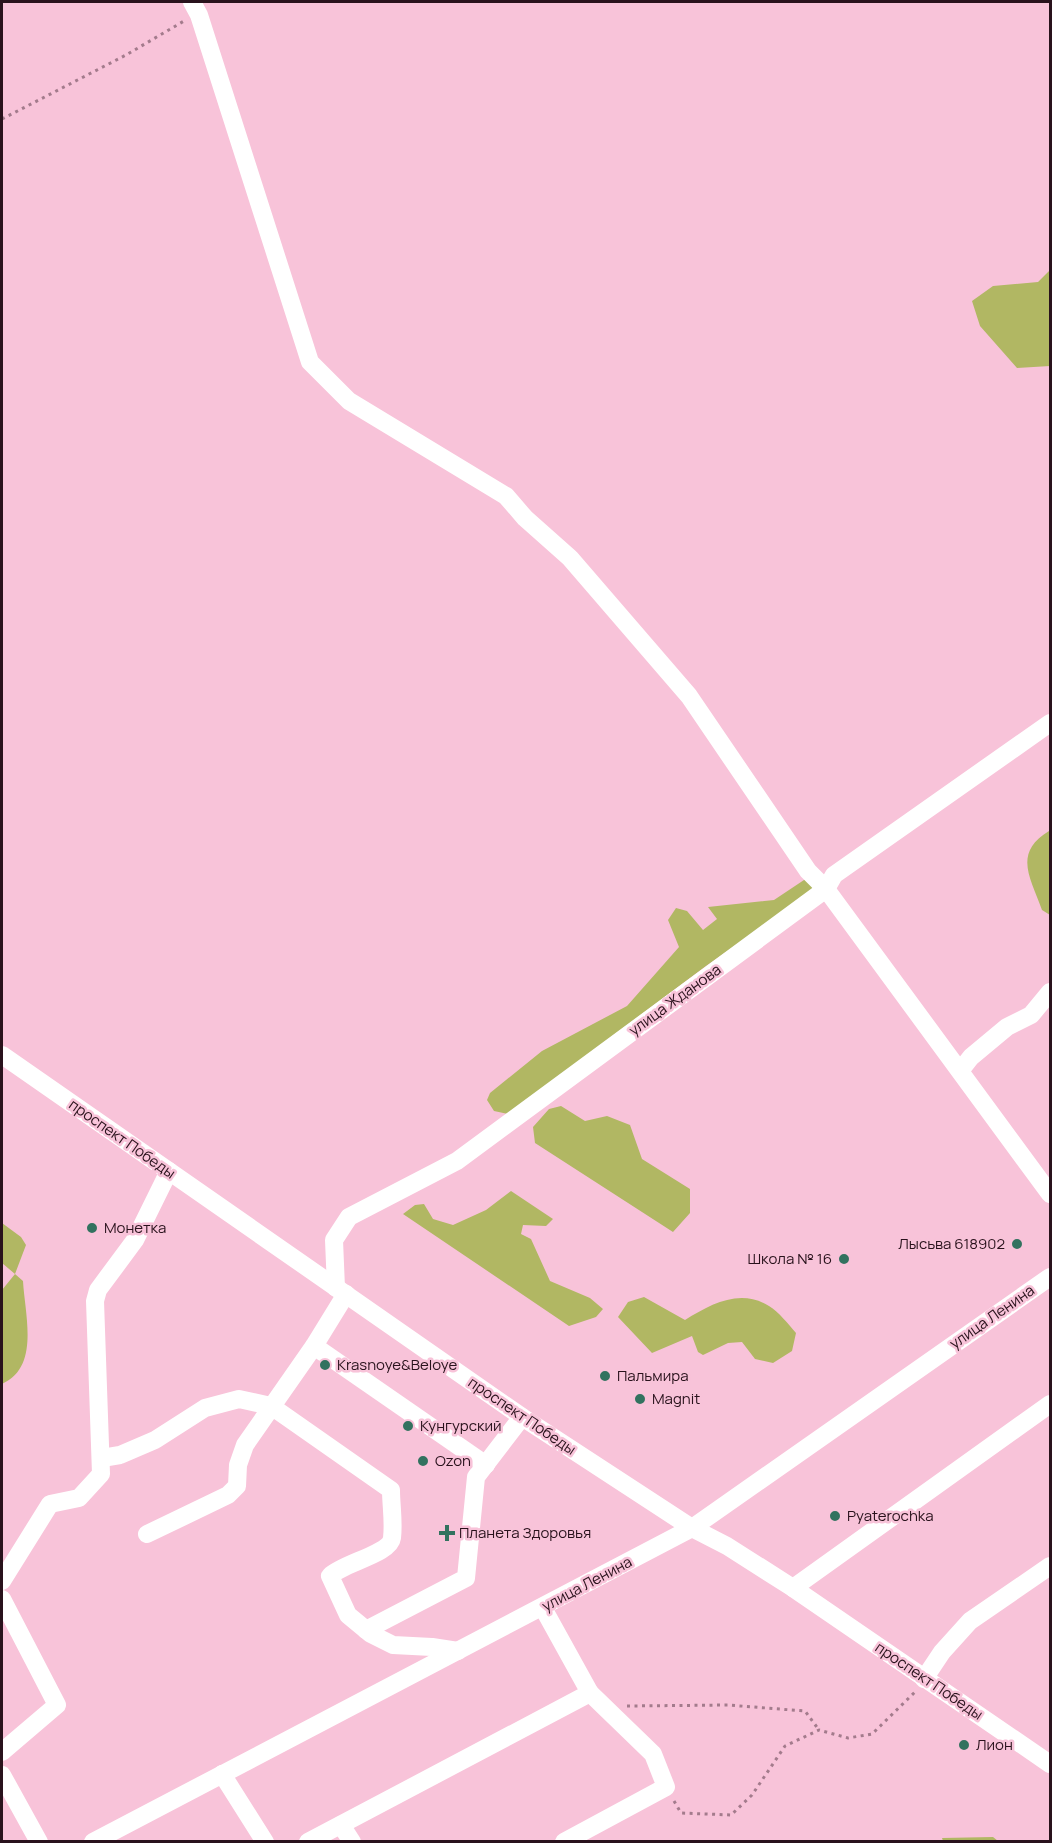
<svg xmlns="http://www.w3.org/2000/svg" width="1052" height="1843" font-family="Manrope,sans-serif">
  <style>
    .green { fill: #b1b763 }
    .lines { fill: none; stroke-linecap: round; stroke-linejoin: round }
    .path { stroke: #a37b8c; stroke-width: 3; stroke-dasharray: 3 4.5; stroke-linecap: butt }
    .minor { stroke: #fff; stroke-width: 18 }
    .poi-dot { fill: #32725f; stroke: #f8c3d9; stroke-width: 2 }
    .labels { text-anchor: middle; stroke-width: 5; stroke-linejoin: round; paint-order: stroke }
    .street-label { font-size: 15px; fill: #29121c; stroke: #f8c3d9 }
    .poi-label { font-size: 15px; fill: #29121c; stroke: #f8c3d9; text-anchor: start }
  </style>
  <rect width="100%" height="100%" fill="#f8c3d9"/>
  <!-- green -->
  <g class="green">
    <polygon points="1050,270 1050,366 1017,368 980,326 972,301 993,286 1038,282"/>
    <path d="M 1049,831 L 1050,833 L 1050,915 L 1042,910 C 1030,877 1013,853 1049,831 Z"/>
    <polygon points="807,878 813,882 812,892 706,966 508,1114 494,1111 487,1100 490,1093 542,1051 627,1006 679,947 668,920 676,908 687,911 703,930 717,919 708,907 774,900"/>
    <polygon points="561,1106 585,1121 607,1116 630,1125 642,1159 690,1189 690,1213 673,1232 535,1143 533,1127 549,1109"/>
    <polygon points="511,1191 553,1219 546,1226 523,1225 521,1234 531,1239 550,1281 590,1298 603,1309 596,1317 569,1326 403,1214 415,1205 424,1204 433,1219 453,1225 486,1210"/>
    <path d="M 2,1223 L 21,1237 L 26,1245 L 15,1274 L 23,1281 C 25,1316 40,1367 2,1384 L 2,1290 L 15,1274 L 2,1263 Z"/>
    <path d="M 644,1297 L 685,1320 C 711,1304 740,1288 769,1306 C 779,1312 788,1324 796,1333 L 792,1351 L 773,1363 L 755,1359 L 742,1342 L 728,1343 L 703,1355 L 698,1352 L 692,1336 L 652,1353 L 618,1317 L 628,1302 Z"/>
    <polygon points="993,1837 998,1841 943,1841 942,1838"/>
  </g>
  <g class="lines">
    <!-- path -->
    <g class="path">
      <polyline points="2,119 126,55 184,21"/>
      <polyline points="627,1706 728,1705 805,1711 819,1730"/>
      <polyline points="674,1801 681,1813 731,1815 752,1795 785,1746 819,1730 848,1738 872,1734 916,1691"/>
    </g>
    <!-- minor -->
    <g class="minor">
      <polyline points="192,2 199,15 310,362 349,401 506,496 525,518 570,558 689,696 808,871 826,889 1050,1194"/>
      <polyline points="2,1055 522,1417 692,1528 727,1546 793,1588 1050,1764"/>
      <polyline points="960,1071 971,1057 1007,1027 1031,1015 1050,992"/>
      <polyline points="336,1288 334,1240 349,1217 457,1161 826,889 834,875 1050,723"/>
      <polyline points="314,1346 486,1465"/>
      <path d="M 102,1458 L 120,1455 L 155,1440 L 205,1408 L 239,1399 L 271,1406 L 391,1490 C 391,1505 394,1522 392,1538 C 390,1554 343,1563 330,1576 L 348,1615 L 371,1634 L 393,1645 L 432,1647 L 458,1651"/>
      <polyline points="147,1534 228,1495 237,1486 238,1465 245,1445 314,1346 346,1294"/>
      <polyline points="2,1581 50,1504 79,1498 101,1474 95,1301 98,1290 135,1240 169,1171"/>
      <polyline points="793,1588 1050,1404"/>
      <polyline points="2,1599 57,1705 2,1752"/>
      <polyline points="366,1630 466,1578 476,1477 522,1417"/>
      <polyline points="924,1679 942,1652 970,1621 1050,1566"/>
      <polyline points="222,1774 265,1842"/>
      <polyline points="2,1775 39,1842"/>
      <polyline points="341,1825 352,1842"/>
      <polyline points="93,1842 692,1528 1050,1277"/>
      <polyline points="308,1842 590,1693 543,1608"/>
      <polyline points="564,1842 666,1787 653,1754 590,1693"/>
    </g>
  </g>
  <!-- markers -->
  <g class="poi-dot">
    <circle cx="92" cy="1228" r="6"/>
    <circle cx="1017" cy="1244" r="6"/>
    <circle cx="844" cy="1259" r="6"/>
    <circle cx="325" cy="1365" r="6"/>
    <circle cx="605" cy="1376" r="6"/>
    <circle cx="640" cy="1399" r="6"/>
    <circle cx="408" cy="1426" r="6"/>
    <circle cx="423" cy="1461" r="6"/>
    <circle cx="835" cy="1516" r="6"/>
    <path d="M444 1524h6v6h6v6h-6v6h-6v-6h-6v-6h6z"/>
    <circle cx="964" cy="1745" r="6"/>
  </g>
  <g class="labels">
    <!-- street labels -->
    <g class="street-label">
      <text transform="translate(675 1000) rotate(-36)" y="5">улица Жданова</text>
      <text transform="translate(122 1139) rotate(35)" y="5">проспект Победы</text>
      <text transform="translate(992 1317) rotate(-35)" y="5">улица Ленина</text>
      <text transform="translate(522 1416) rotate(34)" y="5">проспект Победы</text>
      <text transform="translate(587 1584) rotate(-28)" y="5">улица Ленина</text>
      <text transform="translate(929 1681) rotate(34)" y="5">проспект Победы</text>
    </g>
    <!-- poi labels -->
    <g class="poi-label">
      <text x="104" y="1233">Монетка</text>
      <text x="1005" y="1249" text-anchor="end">Лысьва 618902</text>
      <text x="832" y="1264" text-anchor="end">Школа № 16</text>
      <text x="337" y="1370">Krasnoye&amp;Beloye</text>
      <text x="617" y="1381">Пальмира</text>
      <text x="652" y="1404">Magnit</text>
      <text x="420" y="1431">Кунгурский</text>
      <text x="435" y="1466">Ozon</text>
      <text x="847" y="1521">Pyaterochka</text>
      <text x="459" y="1538">Планета Здоровья</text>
      <text x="976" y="1750">Лион</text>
    </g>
  </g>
  <!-- border -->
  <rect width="1052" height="1843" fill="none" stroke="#29121c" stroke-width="6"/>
</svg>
